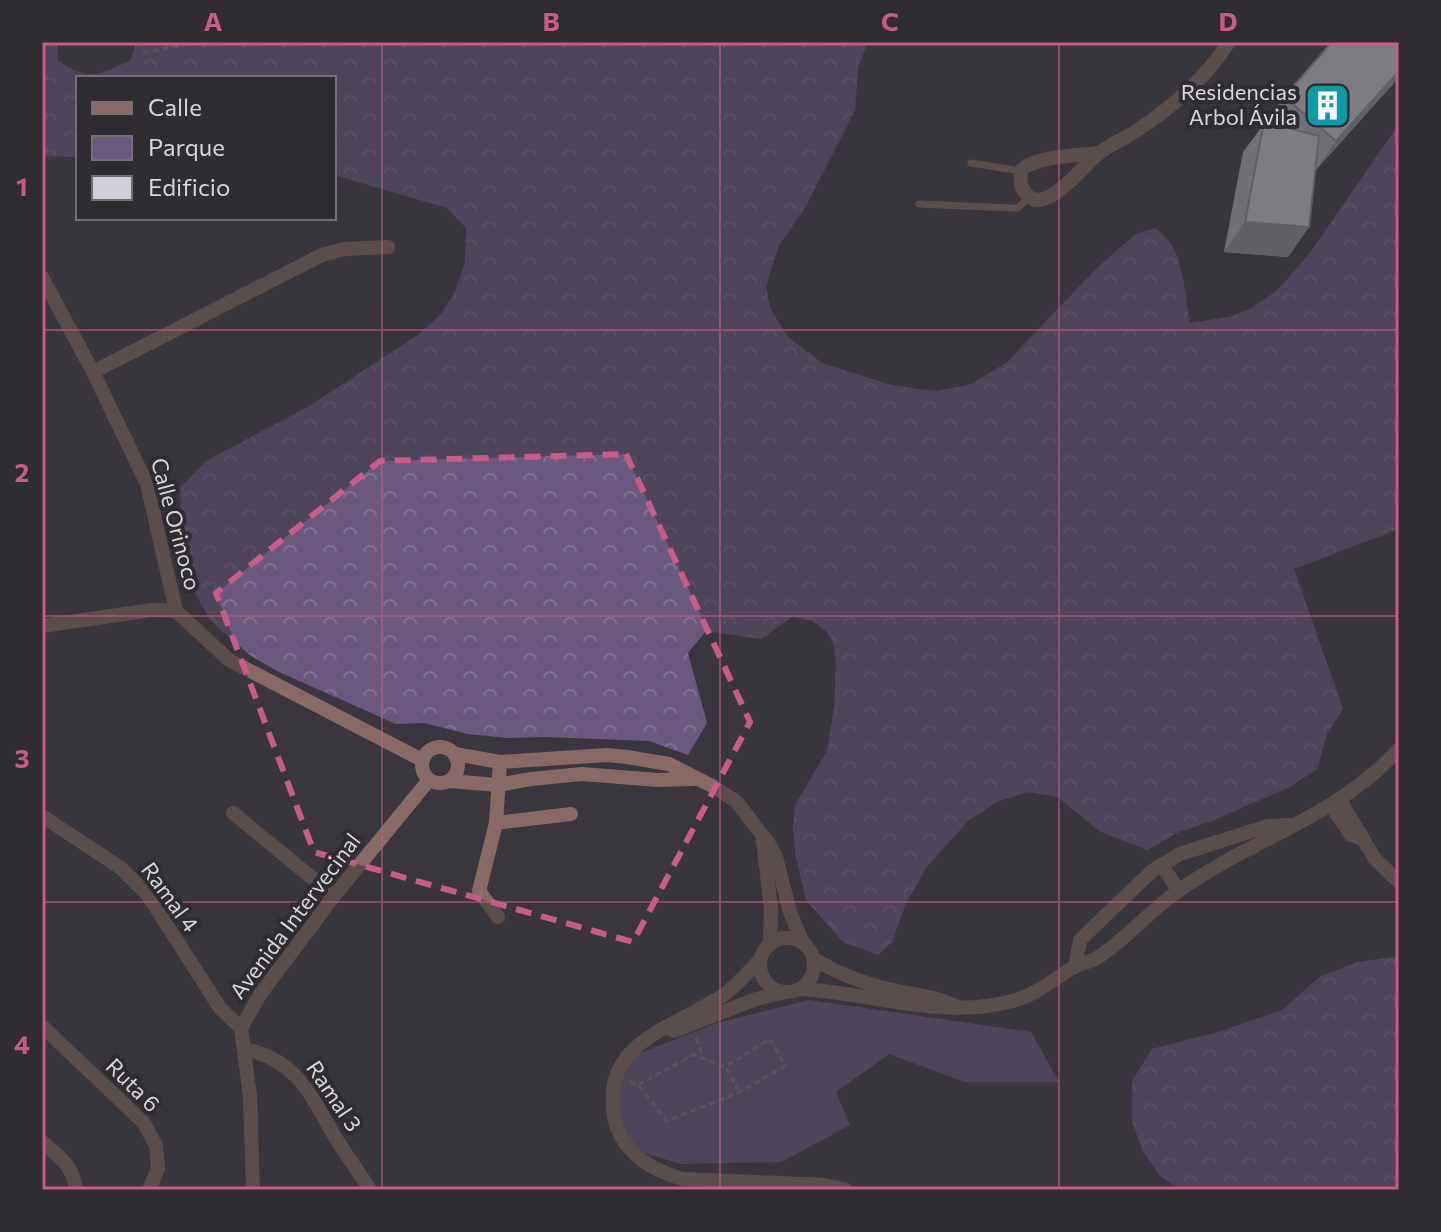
<svg xmlns="http://www.w3.org/2000/svg" width="1441" height="1232" font-family="Commissioner,sans-serif">
  <style>
    .forest { fill: url(#forest-crowns) }
    .park { fill: #6b587f }
    .lines { fill: none; stroke-linecap: round; stroke-linejoin: round }
    .path { stroke: #7c797f; stroke-width: 3; stroke-dasharray: 6 4; stroke-linecap: butt }
    .service { stroke: #886963; stroke-width: 7 }
    .minor { stroke: #886963; stroke-width: 14 }
    .wall { fill: #b3b3bb }
    .shaded-wall { fill: #929299 }
    .building { fill: #d0d0da; stroke: #929299; stroke-width: 2 }
    .marked { fill: none; stroke: #ca5a87; stroke-width: 6; stroke-dasharray: 16 10; stroke-linejoin: round }
    .grid { fill: none; stroke: #ca5a87; stroke-width: 2; stroke-opacity: 0.55 }
    .labels { text-anchor: middle; stroke-width: 8; stroke-linejoin: round; paint-order: stroke }
    .poi-label { font-size: 22px; fill: #d8d6da; stroke: #2f2c32; text-anchor: end }
    .street-label { font-size: 22px; fill: #d8d6da; stroke: #2f2c32 }
    .neatline { fill: none; stroke: #ca5a87; stroke-width: 3 }
    .grid-label { font-size: 26px; text-anchor: middle; font-weight: bold; fill: #ca5a87 }
  </style>
  <defs>
    <pattern id="forest-crowns" width="20" height="18" patternUnits="userSpaceOnUse" patternTransform="scale(2)"><rect width="20" height="18" fill="#6b587f"/><path d="M2 6a3 3 0 1 1 6 0M12 15a3 3 0 1 1 6 0" fill="none" stroke="#7f6f91"/></pattern>
  </defs>
  <rect width="100%" height="100%" fill="#39363d"/>
  <!-- forest -->
  <g class="forest">
    <path d="M 42,42 L 57,42 L 58,61 C 88,82 100,75 131,60 L 136,42 L 868,42 L 858,67 L 855,110 L 805,208 L 779,245 L 766,286 L 770,308 L 787,336 L 822,363 L 888,384 L 917,389 L 938,391 L 972,384 L 1007,362 L 1098,267 L 1136,234 L 1155,228 C 1186,249 1183,290 1190,323 L 1229,317 L 1250,309 L 1278,290 L 1309,254 L 1399,124 L 1399,529 L 1294,569 L 1343,709 L 1327,734 L 1317,769 L 1290,787 L 1212,821 L 1179,832 L 1147,850 L 1099,831 L 1058,797 L 1028,792 L 999,801 L 969,820 L 926,868 L 906,903 L 892,942 L 878,955 L 843,942 L 806,900 L 795,852 L 793,827 L 795,805 L 827,751 L 834,708 L 836,666 L 834,646 L 828,633 L 813,621 L 792,617 L 761,639 L 706,631 L 688,653 L 707,723 L 688,755 L 649,741 L 546,737 L 507,738 L 468,734 L 424,723 L 396,724 L 279,672 L 251,656 L 210,620 L 195,593 L 181,513 L 180,488 L 206,461 L 306,408 L 418,335 L 440,315 L 454,294 L 465,263 L 466,228 L 447,208 L 334,175 L 334,78 L 78,78 L 78,157 L 42,156 Z"/>
    <polygon points="1399,956 1399,1190 1180,1190 1160,1176 1143,1151 1132,1122 1132,1081 1152,1049 1218,1032 1282,1010 1321,976 1358,962"/>
  </g>
  <!-- park -->
  <polygon class="park" points="809,1000 1031,1032 1059,1082 965,1082 889,1054 836,1092 850,1125 781,1162 681,1164 638,1151 623,1129 617,1095 623,1071 638,1054 717,1023"/>
  <g class="lines">
    <!-- path -->
    <g class="path">
      <polyline points="143,53 197,42"/>
      <polyline points="696,1038 703,1057"/>
      <polyline points="726,1068 740,1092"/>
      <polyline points="630,1082 638,1085 667,1121 740,1092 785,1066 770,1039 725,1067 693,1055 638,1085"/>
    </g>
    <!-- service -->
    <g class="service">
      <polyline points="971,163 1021,171"/>
      <polyline points="919,204 1011,208 1018,208 1028,198"/>
    </g>
    <!-- minor -->
    <g class="minor">
      <path d="M 1098,153 C 1079,156 1032,156 1021,171 C 1020,180 1020,187 1026,194 C 1046,217 1083,165 1099,153 C 1110,145 1124,139 1136,131 C 1173,107 1205,79 1229,42"/>
      <polyline points="42,277 93,372 147,484 176,611 229,660 422,760"/>
      <polyline points="93,372 322,255 344,249 388,247"/>
      <polyline points="42,626 152,610 176,611"/>
      <circle cx="440" cy="765" r="18"/>
      <polyline points="455,754 500,762 607,755 627,757 669,764 714,787 737,802 769,844 776,857 790,912 803,943"/>
      <polyline points="500,762 496,823 571,814"/>
      <polyline points="449,781 498,785 531,779 582,774 658,780 694,779"/>
      <polyline points="1340,800 1375,859 1399,882"/>
      <polyline points="1331,805 1351,835 1362,839"/>
      <polyline points="233,813 334,896"/>
      <polyline points="42,816 121,868 147,894 220,1008 241,1028"/>
      <polyline points="496,823 479,891 498,917"/>
      <polyline points="763,840 771,909 770,944"/>
      <polyline points="1162,865 1178,890"/>
      <circle cx="787" cy="965" r="27"/>
      <path d="M 813,958 C 843,978 878,988 913,994 C 929,997 941,999 956,1006"/>
      <path d="M 760,960 C 746,974 732,991 714,1001 C 675,1025 611,1043 613,1098 C 613,1107 613,1119 617,1128 C 629,1157 654,1171 683,1179 L 825,1185 L 846,1190"/>
      <polyline points="1075,967 1080,940 1152,871 1180,854 1268,826 1290,825"/>
      <path d="M 801,989 C 874,993 944,1021 1016,1000 C 1039,993 1055,978 1074,967 C 1081,963 1090,962 1097,958 C 1127,939 1151,909 1181,889 C 1254,838 1337,817 1399,749"/>
      <polyline points="42,1026 144,1123 156,1146 158,1168 149,1190"/>
      <polyline points="674,1031 756,999 782,993"/>
      <path d="M 244,1049 C 296,1059 311,1095 335,1137 C 346,1155 359,1172 370,1190"/>
      <path d="M 42,1142 C 60,1157 73,1165 76,1190"/>
      <polyline points="253,1190 250,1096 241,1028 261,993 334,896 429,780"/>
    </g>
  </g>
  <!-- wall -->
  <polygon class="wall" points="1399,42 1399,75 1393,84 1315,171 1309,227 1288,257 1224,252 1243,152 1284,97"/>
  <!-- shaded-wall -->
  <g class="shaded-wall">
    <polygon points="1399,65 1399,75 1393,84 1314,172 1336,141"/>
    <polygon points="1245,222 1309,227 1288,257 1224,252"/>
  </g>
  <!-- building -->
  <g class="building">
    <polygon points="1332,42 1399,42 1399,71 1336,141 1284,97"/>
    <polygon points="1264,122 1319,136 1309,227 1245,222"/>
  </g>
  <!-- marked area -->
  <path d="M0 0H1441V1232H0ZM 626,454 L 750,722 L 633,942 L 314,852 L 216,593 L 380,461 Z" fill="#39363d" fill-opacity=".55" fill-rule="evenodd"/>
  <path class="marked" d="M 626,454 L 750,722 L 633,942 L 314,852 L 216,593 L 380,461 Z"/>
  <!-- grid -->
  <path class="grid" d="M 382,42 L 382,1190M 720,42 L 720,1190M 1059,42 L 1059,1190M 42,330 L 1399,330M 42,616 L 1399,616M 42,902 L 1399,902"/>
  <!-- icons -->
  <defs>
    <symbol id="building-square" viewBox="-11 -11 22 22"><rect x="-9" y="-9" width="18" height="18" rx="4" fill="#0f9aa8" stroke="#2f2c32"/><path d="M-4-6H4V6H1V3H-1V6H-4ZM-2.5-4.3h1.7v1.8h-1.7ZM.8-4.3h1.7v1.8H.8ZM-2.5-1h1.7V.8h-1.7ZM.8-1h1.7V.8H.8Z" fill="#fff"/></symbol>
  </defs>
  <g fill-rule="evenodd">
    <use href="#building-square" x="1302" y="80" width="51" height="51"/>
  </g>
  <g class="labels">
    <!-- poi labels -->
    <g class="poi-label">
      <text x="1297" y="100">Residencias<tspan x="1297" dy="25">Arbol Ávila</tspan></text>
    </g>
    <!-- street labels -->
    <g class="street-label">
      <text transform="translate(176 524) rotate(75)" y="8">Calle Orinoco</text>
      <text transform="translate(170 897) rotate(54)" y="8">Ramal 4</text>
      <text transform="translate(295 916) rotate(-53)" y="8">Avenida Intervecinal</text>
      <text transform="translate(133 1085) rotate(45)" y="8">Ruta 6</text>
      <text transform="translate(334 1096) rotate(56)" y="8">Ramal 3</text>
    </g>
  </g>
  <!-- border -->
  <rect width="1441" height="1232" fill="none" stroke="#2f2c32" stroke-width="88"/>
  <!-- legend -->
  <rect x="76" y="76" width="260" height="144" fill="#2f2c32" stroke="#737075" stroke-width="2"/>
  <rect x="92" y="102" width="40" height="12" fill="#886963" stroke="#737075" stroke-width="2"/>
  <text x="148" y="116" font-size="24" fill="#d8d6da">Calle</text>
  <rect x="92" y="136" width="40" height="24" fill="#6b587f" stroke="#737075" stroke-width="2"/>
  <text x="148" y="156" font-size="24" fill="#d8d6da">Parque</text>
  <rect x="92" y="176" width="40" height="24" fill="#d0d0da" stroke="#737075" stroke-width="2"/>
  <text x="148" y="196" font-size="24" fill="#d8d6da">Edificio</text>
  <rect x="44" y="44" width="1353" height="1144" class="neatline"/>
  <g class="grid-label">
    <text x="213" y="31">A</text>
    <text x="551" y="31">B</text>
    <text x="890" y="31">C</text>
    <text x="1228" y="31">D</text>
    <text x="22" y="196">1</text>
    <text x="22" y="482">2</text>
    <text x="22" y="768">3</text>
    <text x="22" y="1054">4</text>
  </g>
</svg>
